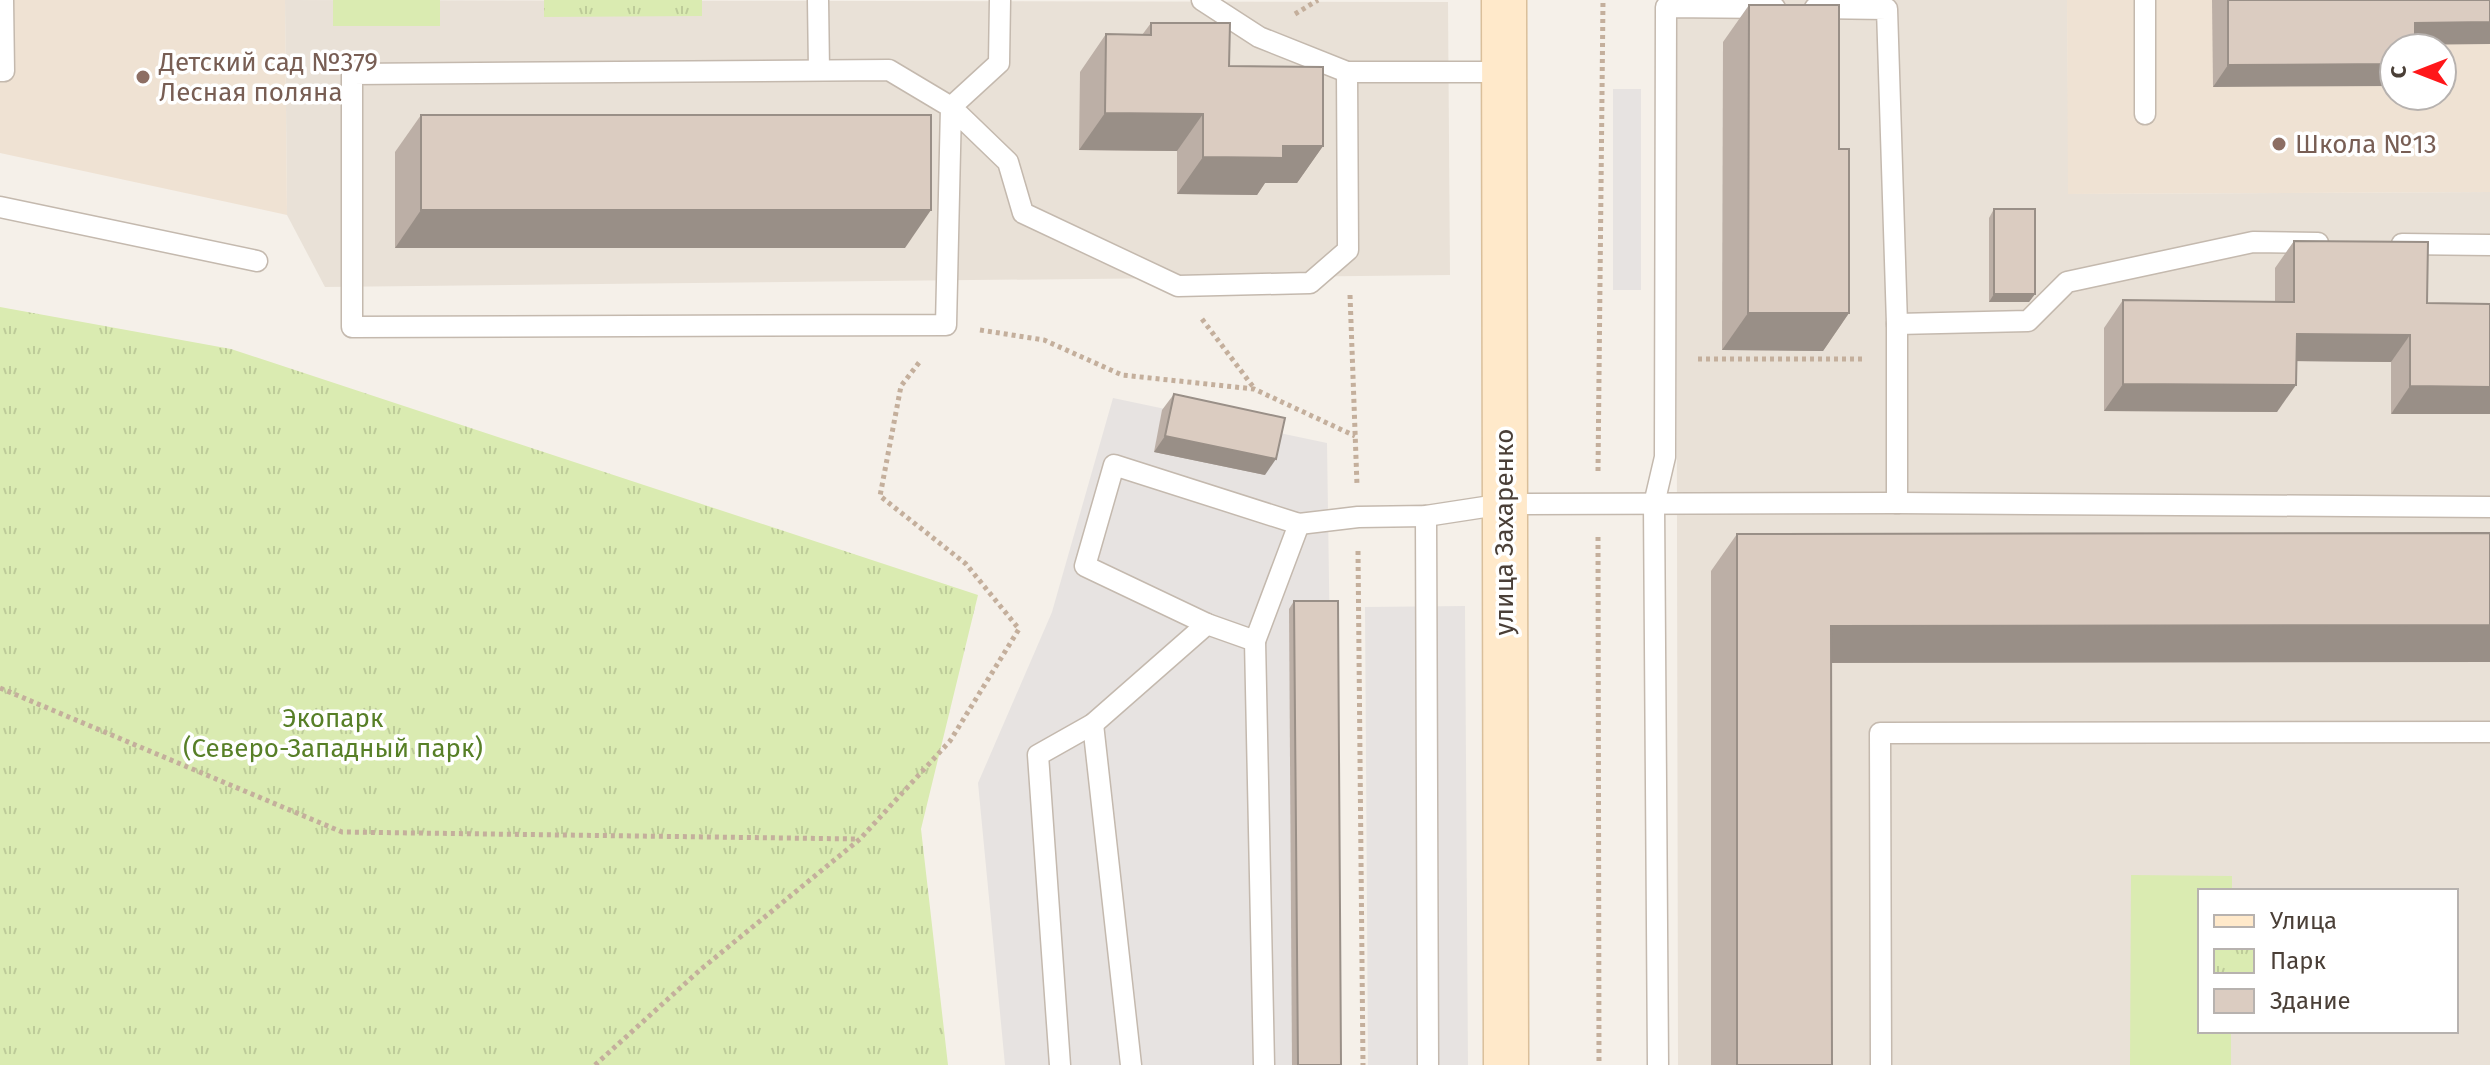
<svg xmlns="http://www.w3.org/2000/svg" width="2490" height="1065" font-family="'Fira Sans',sans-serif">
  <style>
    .residential { fill: #e9e1d7; fill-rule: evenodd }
    .education { fill: #efe2d3; fill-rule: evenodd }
    .grass { fill: #daebb1 }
    .park { fill: url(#park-tufts) }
    .parking { fill: #e7e3e1 }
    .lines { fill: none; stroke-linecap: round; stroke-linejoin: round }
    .lane-casing { stroke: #c4b9ae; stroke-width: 23 }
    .secondary-casing { stroke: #dabf9a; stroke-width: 47 }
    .path { stroke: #c4af9c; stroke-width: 5; stroke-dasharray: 4 4; stroke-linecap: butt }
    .lane { stroke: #fff; stroke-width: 20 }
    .secondary { stroke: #ffe9ca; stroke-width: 44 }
    .wall { fill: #bcafa6 }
    .shaded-wall { fill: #998f87 }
    .building { fill: #dbccc1; stroke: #998f87; stroke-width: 2 }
    .education-dot { fill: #8d6e63; stroke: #fff; stroke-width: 3 }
    .labels { text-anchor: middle; stroke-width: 7; stroke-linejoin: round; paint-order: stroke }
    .education-label { font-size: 26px; fill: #785e54; stroke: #fff; text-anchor: start }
    .street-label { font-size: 26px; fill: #4a3f37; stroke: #fff }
    .park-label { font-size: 26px; fill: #577f27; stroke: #fff }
  </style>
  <defs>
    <pattern id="park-tufts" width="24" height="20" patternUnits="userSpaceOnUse" patternTransform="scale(2)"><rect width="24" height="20" fill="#daebb1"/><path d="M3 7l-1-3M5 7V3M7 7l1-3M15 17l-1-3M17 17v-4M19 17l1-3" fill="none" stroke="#bdcb99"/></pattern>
  </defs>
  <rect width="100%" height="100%" fill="#f5f0e9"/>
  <!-- residential -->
  <g class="residential">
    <polygon points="285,0 1448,2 1450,275 325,287 287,215"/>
    <path d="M 1676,0 L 2067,0 L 2069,194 L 2490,192 L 2490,1065 L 1678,1065 ZM 2200,891 L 2456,891 L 2456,1031 L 2200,1031 Z"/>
  </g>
  <!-- education -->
  <g class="education">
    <polygon points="0,0 285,0 287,215 0,153"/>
    <path d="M 2067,0 L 2490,0 L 2490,192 L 2068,194 ZM 2394,48 L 2442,48 L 2442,96 L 2394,96 Z"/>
  </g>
  <!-- grass -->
  <g class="grass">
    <rect x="333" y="0" width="107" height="26"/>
    <polygon points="2131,875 2232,876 2232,891 2200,891 2200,1031 2231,1031 2231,1065 2130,1065"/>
  </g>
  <!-- park -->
  <g class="park">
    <polygon points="544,0 702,0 702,16 544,17"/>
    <polygon points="0,307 231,349 978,595 921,829 948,1065 0,1065"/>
  </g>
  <!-- parking -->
  <g class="parking">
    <rect x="1613" y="89" width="28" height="201"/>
    <polygon points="1113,398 1327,443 1336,1065 1005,1065 978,783 1052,612"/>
    <polygon points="1465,606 1468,1065 1368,1065 1365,607"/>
  </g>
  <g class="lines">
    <defs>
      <g id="lane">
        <polyline points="818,0 819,70"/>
        <polyline points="1000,0 999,63 951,107 889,70 352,74 352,327 946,325 951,107 1008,162 1023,213 1178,286 1310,283 1348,250 1347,72"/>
        <polyline points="1202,0 1259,37 1347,72 1503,72"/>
        <polyline points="2145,0 2145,114"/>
        <polyline points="1815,8 1887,9 1897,324 1897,503"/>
        <polyline points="0,71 4,71 3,0"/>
        <polyline points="0,207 257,261"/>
        <polyline points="2402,244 2490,245"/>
        <polyline points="1897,324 2028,321 2067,282 2253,242 2318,243"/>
        <polyline points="1426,516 1428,1065"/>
        <polyline points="1255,641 1299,524"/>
        <polyline points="1093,724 1131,1065"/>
        <polyline points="1060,1065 1038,755 1093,724 1207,624"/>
        <polyline points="1264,1065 1255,641 1207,624 1085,566 1114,465 1299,524 1358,517 1426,516 1504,504 1897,503 2490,507"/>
        <polyline points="1658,1065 1654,504 1665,457 1666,7 1775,8"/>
        <polyline points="1881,1065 1880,733 2490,732"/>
      </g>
      <polyline id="secondary" points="1504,0 1506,1065"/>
    </defs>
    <!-- lane casing -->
    <use href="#lane" class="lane-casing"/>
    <!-- secondary casing -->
    <use href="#secondary" class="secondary-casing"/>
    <!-- path -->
    <g class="path">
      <polyline points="1295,14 1318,0"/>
      <polyline points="1350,295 1357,485"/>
      <polyline points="1202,319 1254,388"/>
      <polyline points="980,330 1044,340 1122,375 1254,389 1355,436"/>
      <polyline points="1698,359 1864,359"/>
      <polyline points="1598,471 1603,0"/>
      <polyline points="1598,537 1599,1065"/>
      <polyline points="1358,551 1363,1065"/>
      <polyline points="0,688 342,832 858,839"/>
      <polyline points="595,1065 700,970 860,839 950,741 1019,629 966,564 880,496 901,386 921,360"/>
    </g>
    <!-- lane -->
    <use href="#lane" class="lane"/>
    <!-- secondary -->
    <use href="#secondary" class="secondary"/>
  </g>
  <!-- wall -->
  <g class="wall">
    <polygon points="2212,0 2490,0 2415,45 2213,87"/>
    <polygon points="1749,5 1839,149 1849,313 1823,351 1722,350 1723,42"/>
    <polygon points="1151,23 1229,66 1323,146 1297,183 1265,183 1257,195 1177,194 1177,151 1079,150 1080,72 1106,34 1142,35"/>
    <polygon points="421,115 905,248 395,248 395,152"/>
    <polygon points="1994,209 2035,294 2029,302 1989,302 1989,218"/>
    <polygon points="2294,241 2427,303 2490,304 2391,414 2391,362 2296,361 2277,412 2104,411 2104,328 2123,300 2275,302 2275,268"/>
    <polygon points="1174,394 1265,475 1154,452 1162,410"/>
    <polygon points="1737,534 1831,663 1832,1065 1711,1065 1711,571"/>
    <polygon points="1294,601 1341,1065 1292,1065 1289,609"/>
  </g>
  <!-- shaded-wall -->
  <g class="shaded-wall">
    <polygon points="2490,22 2490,44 2399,45 2415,23"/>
    <polygon points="2394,64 2394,86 2213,87 2228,65"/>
    <polygon points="1105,113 1203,114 1177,151 1079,150"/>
    <polygon points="1283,146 1323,146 1297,183 1265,183 1257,195 1177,194 1203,157"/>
    <polygon points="421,210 931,210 905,248 395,248"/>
    <polygon points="1994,294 2035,294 2029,302 1989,302"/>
    <polygon points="1748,313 1849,313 1823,351 1722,350"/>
    <polygon points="2297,334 2410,335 2391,362 2278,361"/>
    <polygon points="2123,384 2296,385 2277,412 2104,411"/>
    <polygon points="2410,386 2490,387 2490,414 2391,414"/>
    <polygon points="1165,436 1276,459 1265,475 1154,452"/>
    <polygon points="2490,625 2490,662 1805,663 1831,626"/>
  </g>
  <!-- building -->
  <g class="building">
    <polygon points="2228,0 2490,0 2490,22 2415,23 2415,48 2394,48 2394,64 2228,65"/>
    <polygon points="1749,5 1839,5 1839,149 1849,149 1849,313 1748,313"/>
    <polygon points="1151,23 1230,23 1229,66 1323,67 1323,146 1283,146 1283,158 1203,157 1203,114 1105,113 1106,34 1151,35"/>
    <rect x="421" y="115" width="510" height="95"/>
    <rect x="1994" y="209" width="41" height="85"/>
    <polygon points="2294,241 2428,242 2427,303 2490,304 2490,387 2410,386 2410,335 2297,334 2296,385 2123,384 2123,300 2294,302"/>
    <polygon points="1174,394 1285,418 1276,459 1165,436"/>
    <polygon points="2490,533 2490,625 1831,626 1832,1065 1737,1065 1737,534"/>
    <polygon points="1294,601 1338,601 1341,1065 1298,1065"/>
  </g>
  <!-- markers -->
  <g class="education-dot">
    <circle cx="143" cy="77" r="8"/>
    <circle cx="2279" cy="144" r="8"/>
  </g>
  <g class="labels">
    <!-- education labels -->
    <g class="education-label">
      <text x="159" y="71">Детский сад №379<tspan x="159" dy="30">Лесная поляна</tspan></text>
      <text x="2295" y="153">Школа №13</text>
    </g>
    <!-- street labels -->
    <g class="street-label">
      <text transform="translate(1504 532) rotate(-90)" y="9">улица Захаренко</text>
    </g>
    <!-- park labels -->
    <g class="park-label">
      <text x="333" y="727">Экопарк<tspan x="333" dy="30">(Северо-Западный парк)</tspan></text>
    </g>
  </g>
  <!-- legend -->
  <rect x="2198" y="889" width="260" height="144" fill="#ffffff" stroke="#b7b2af" stroke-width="2"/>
  <rect x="2214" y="915" width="40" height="12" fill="#ffe9ca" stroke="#b7b2af" stroke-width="2"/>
  <text x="2270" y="929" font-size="24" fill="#4a3f37">Улица</text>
  <rect x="2214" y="949" width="40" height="24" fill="url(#park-tufts)" stroke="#b7b2af" stroke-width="2"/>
  <text x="2270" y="969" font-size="24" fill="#4a3f37">Парк</text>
  <rect x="2214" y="989" width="40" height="24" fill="#dbccc1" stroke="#b7b2af" stroke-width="2"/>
  <text x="2270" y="1009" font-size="24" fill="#4a3f37">Здание</text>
  <!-- north arrow -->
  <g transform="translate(2418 72) rotate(270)"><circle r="38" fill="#ffffff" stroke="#b7b2af" stroke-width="2"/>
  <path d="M0-6L14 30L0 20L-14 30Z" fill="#ff171a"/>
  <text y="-12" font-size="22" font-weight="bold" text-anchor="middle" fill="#4a3f37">С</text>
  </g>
</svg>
